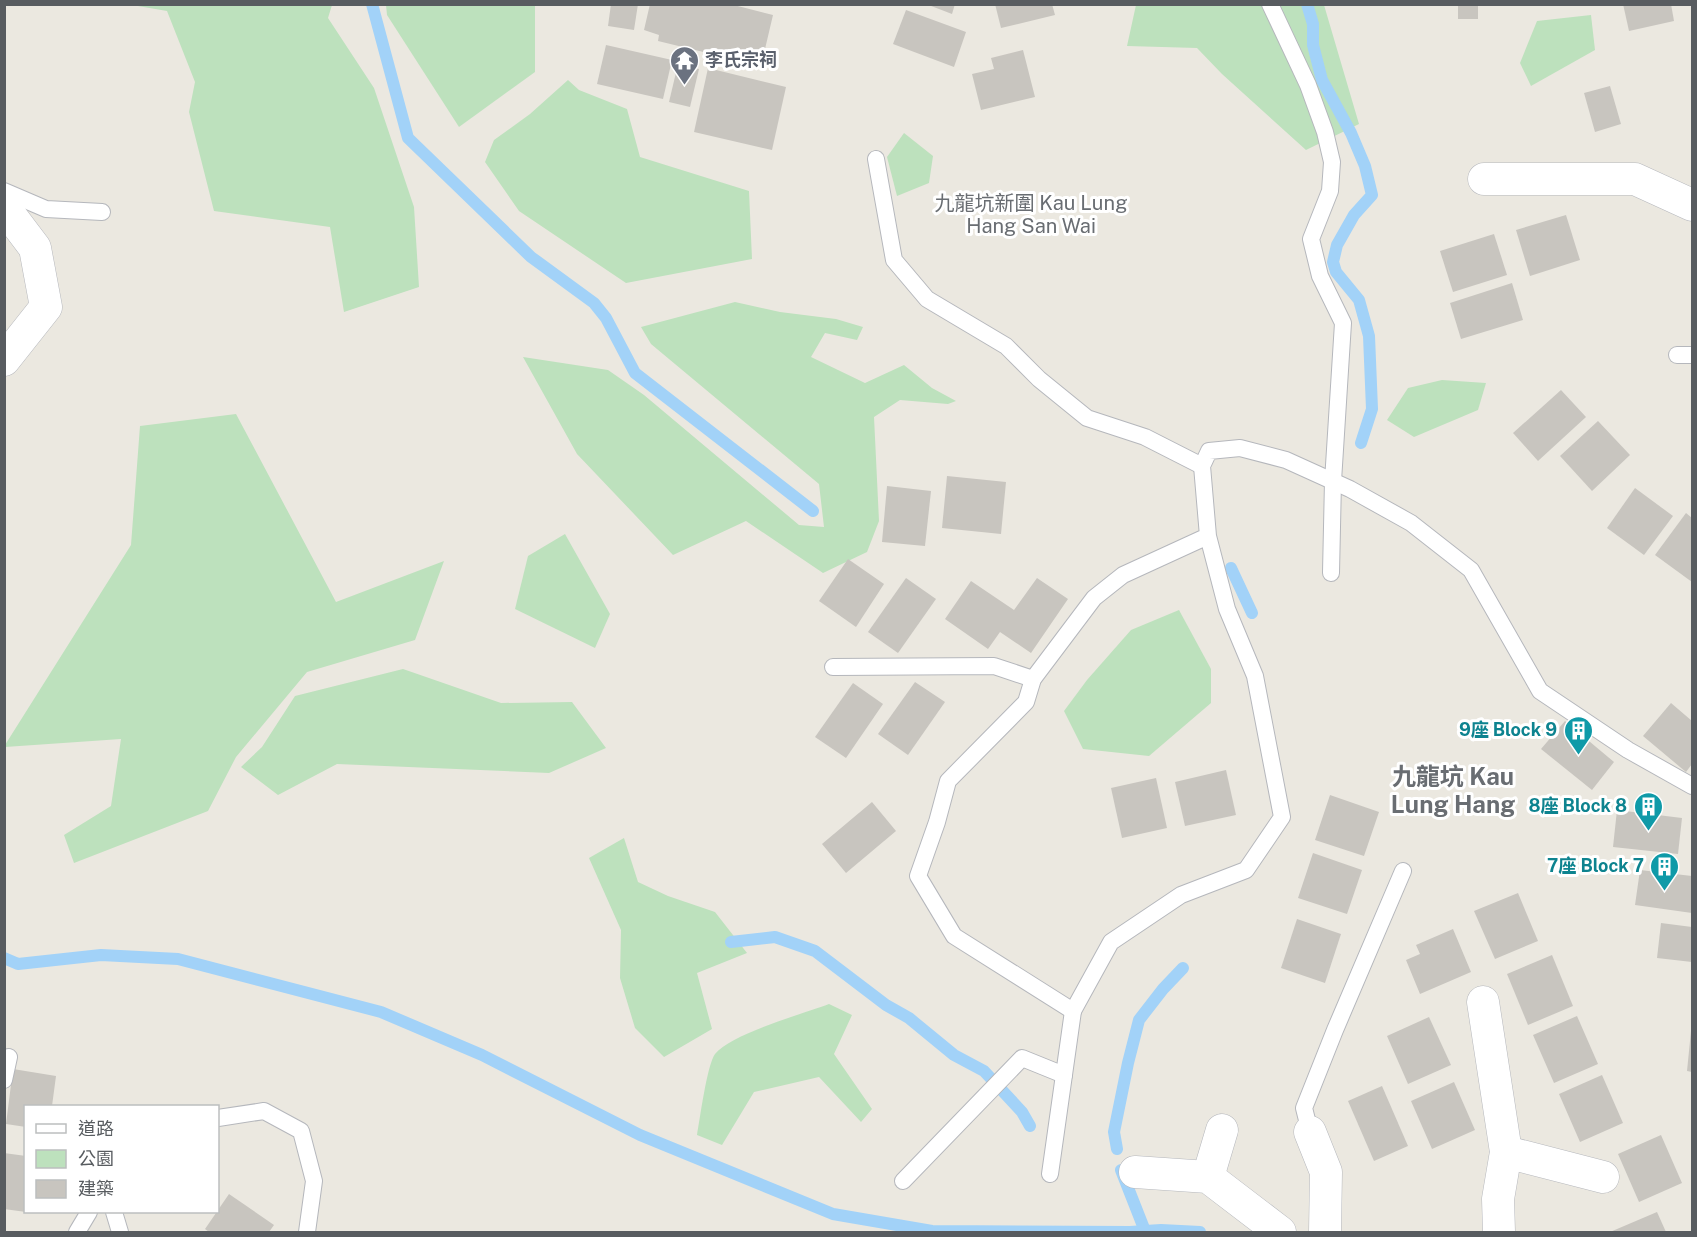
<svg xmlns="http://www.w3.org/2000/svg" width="1697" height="1237" font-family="'Public Sans','Noto Sans TC',sans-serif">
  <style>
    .green { fill: #bde1bd }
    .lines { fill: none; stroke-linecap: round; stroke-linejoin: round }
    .stream { stroke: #a2d2f8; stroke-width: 12 }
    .building { fill: #c8c5bf }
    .lane-casing { stroke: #b5b7bc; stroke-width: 18 }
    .street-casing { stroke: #b5b7bc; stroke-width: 33 }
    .lane { stroke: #fff; stroke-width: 16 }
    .street { stroke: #fff; stroke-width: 32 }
    .labels { text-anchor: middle; stroke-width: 6; stroke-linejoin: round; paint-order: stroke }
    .worship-label { font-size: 18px; font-weight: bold; fill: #5b616d; stroke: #fff; text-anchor: start }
    .culture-label { font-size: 18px; font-weight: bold; fill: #0d838f; stroke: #fff; text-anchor: end }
    .neighbourhood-label { font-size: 20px; fill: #696d72; stroke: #fff }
    .district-label { font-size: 24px; font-weight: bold; fill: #696d72; stroke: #fff }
  </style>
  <rect width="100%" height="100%" fill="#ebe8e0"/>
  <!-- green -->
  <g class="green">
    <polygon points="132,5 332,5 328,18 374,88 414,207 419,287 344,312 330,227 214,211 189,112 195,82 167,11"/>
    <polygon points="386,5 535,5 535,72 459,127 387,15"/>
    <polygon points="1136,5 1324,5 1359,124 1306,150 1222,74 1197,48 1127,46"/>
    <polygon points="1591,15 1595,50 1531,86 1520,63 1537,21"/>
    <polygon points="568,80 579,90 627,109 640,157 749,191 752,259 626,283 519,211 485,162 494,140 530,114"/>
    <polygon points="904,133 933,156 929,183 897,196 887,157"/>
    <polygon points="735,302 780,312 836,319 863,327 857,340 825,333 811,357 865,383 904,365 932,388 956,401 948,404 900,400 874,417 879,521 867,552 823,573 746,521 673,555 577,454 523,357 608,370 644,395 799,525 824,527 819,484 651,344 641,327"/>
    <polygon points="1442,380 1486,383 1478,410 1414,437 1387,420 1408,388"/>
    <polygon points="236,414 336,602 444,561 415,640 307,672 236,757 208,811 74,863 64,835 111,806 121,739 5,747 5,745 131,545 140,426"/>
    <polygon points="565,534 610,614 595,648 515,609 528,556"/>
    <polygon points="1179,610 1211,669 1211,703 1149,756 1083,749 1064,711 1087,680 1131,630"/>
    <polygon points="403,669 501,703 572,702 606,748 549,773 337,764 278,795 241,767 262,747 295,696"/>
    <polygon points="624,838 638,882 668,896 715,912 747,953 697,973 712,1029 664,1057 635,1028 620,978 621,930 589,858"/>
    <path d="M 829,1004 L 852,1015 L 834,1054 L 872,1109 L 861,1122 L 819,1077 L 754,1092 L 722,1145 L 697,1135 C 700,1119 707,1065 715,1054 C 731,1034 802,1014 829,1004 Z"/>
  </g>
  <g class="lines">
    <!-- stream -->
    <g class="stream">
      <polyline points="372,4 408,138 531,257 594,303 606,318 635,373 813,511"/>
      <polyline points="1307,4 1313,24 1313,45 1322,80 1351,133 1365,166 1372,195 1354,215 1337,245 1333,262 1336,272 1359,300 1369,336 1372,409 1361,443"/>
      <polyline points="1231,568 1252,613"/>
      <polyline points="731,942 775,937 815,951 886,1005 909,1018 954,1055 984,1071 1022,1112 1030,1126"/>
      <polyline points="4,958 18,964 101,955 178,959 381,1012 482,1055 640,1135 833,1214 932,1231 1130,1232 1161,1230 1200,1232"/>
      <polyline points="1117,1149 1114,1132 1128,1063 1139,1020 1163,989 1183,968"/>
      <polyline points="1121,1170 1145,1231"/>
    </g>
  </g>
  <!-- building -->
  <g class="building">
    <polygon points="611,4 638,4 634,30 608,26"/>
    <polygon points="650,4 730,4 773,15 761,66 658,41 659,35 644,30"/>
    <polygon points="926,4 955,4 952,14"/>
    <polygon points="995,4 1052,4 1055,15 1001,28"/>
    <rect x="1458" y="4" width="20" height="15"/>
    <polygon points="1623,4 1671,4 1674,21 1629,31"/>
    <polygon points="906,10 966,32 954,67 893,44"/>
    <polygon points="606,45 672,60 663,99 597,84"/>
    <polygon points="1023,50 1035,97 981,110 972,74 994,69 991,58"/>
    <polygon points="678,64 699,69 690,107 669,102"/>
    <polygon points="708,68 786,87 772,150 694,132"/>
    <polygon points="1610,86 1621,124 1595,132 1584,93"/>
    <polygon points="1566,215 1580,260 1530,276 1516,230"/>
    <polygon points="1494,234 1507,275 1453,292 1440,251"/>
    <polygon points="1512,283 1523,320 1461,339 1450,303"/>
    <polygon points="1561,390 1586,417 1538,461 1513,433"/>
    <polygon points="1598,421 1630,455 1592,491 1560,456"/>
    <polygon points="947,476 1006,482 1001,534 942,528"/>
    <polygon points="887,486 931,491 925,546 882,542"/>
    <polygon points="1635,488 1673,516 1644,555 1607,528"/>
    <polygon points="1686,513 1692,518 1692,582 1655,555"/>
    <polygon points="848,559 884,584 856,627 819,601"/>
    <polygon points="906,578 936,599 898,653 868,632"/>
    <polygon points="1037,578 1068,599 1031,653 1000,632 988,649 945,619 971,581 1014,610"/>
    <polygon points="915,682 945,702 908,755 878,734"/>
    <polygon points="853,683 883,704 846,758 815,737"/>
    <polygon points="1671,703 1692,721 1692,764 1686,772 1643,736"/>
    <polygon points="1565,721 1614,762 1592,790 1541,749"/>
    <polygon points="1226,770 1236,815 1185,826 1175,782"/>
    <polygon points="1156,778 1167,828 1122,838 1111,788"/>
    <polygon points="1330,795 1379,812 1364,856 1315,840"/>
    <polygon points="872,802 896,831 846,873 822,844"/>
    <polygon points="1617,810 1682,818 1678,854 1613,847"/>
    <polygon points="1313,853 1362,870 1347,914 1298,898"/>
    <polygon points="1640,870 1692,876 1692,913 1635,905"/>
    <polygon points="1518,893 1538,941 1495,959 1474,911"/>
    <polygon points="1297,919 1341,934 1325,983 1281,968"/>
    <polygon points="1661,923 1692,927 1692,962 1657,958"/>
    <polygon points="1453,929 1471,972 1420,994 1406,960 1420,954 1416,945"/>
    <polygon points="1552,955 1573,1006 1528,1025 1507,974"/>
    <polygon points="1577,1016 1598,1064 1554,1083 1533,1035"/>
    <polygon points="1429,1017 1451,1065 1408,1084 1387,1036"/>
    <polygon points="1691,1031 1692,1031 1692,1072 1687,1071"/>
    <polygon points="13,1069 56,1076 52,1106 26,1106 26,1127 6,1124"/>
    <polygon points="1602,1075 1623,1123 1580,1142 1559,1094"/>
    <polygon points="1454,1082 1475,1130 1432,1149 1411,1101"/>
    <polygon points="1382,1086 1408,1146 1374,1161 1348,1101"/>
    <polygon points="1661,1135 1682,1183 1639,1202 1618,1154"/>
    <polygon points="4,1153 26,1156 26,1212 4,1209"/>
    <polygon points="229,1194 274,1225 269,1232 209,1232 205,1229"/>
    <polygon points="1657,1212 1666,1232 1610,1232"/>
  </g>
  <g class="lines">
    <defs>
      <g id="lane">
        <polyline points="1270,4 1308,85 1325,132 1332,162 1330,191 1311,239 1320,276 1343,323 1333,481 1331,573"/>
        <polyline points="876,159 894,260 927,299 1006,346 1039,379 1087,418 1145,437 1202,466"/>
        <polyline points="4,191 46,209 102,212"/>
        <polyline points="1677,355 1692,355"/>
        <polyline points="1208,536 1123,575 1094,598 1033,679 1026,702 948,781 937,822 918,876 954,936 1073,1011 1111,942 1181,895 1246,870 1282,817 1255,676 1227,609 1208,536 1202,466 1209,451 1240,448 1286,460 1350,489 1411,523 1471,570 1540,691 1628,750 1692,786"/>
        <polyline points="833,667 994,666 1033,679"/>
        <polyline points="4,1080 9,1057"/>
        <polyline points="218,1118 264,1111 301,1131 314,1181 307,1232"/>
        <polyline points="1310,1132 1304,1108 1335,1030 1403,871"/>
        <polyline points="1050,1174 1073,1011"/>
        <polyline points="903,1181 1022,1058 1064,1075"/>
        <polyline points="114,1212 120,1232"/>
        <polyline points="77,1232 89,1212"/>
      </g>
      <g id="street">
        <polyline points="1484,179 1635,179 1692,205"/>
        <polyline points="4,207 35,248 46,307 4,360"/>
        <polyline points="1483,1002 1506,1152 1498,1199 1499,1232"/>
        <polyline points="1310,1132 1326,1172 1325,1232"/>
        <polyline points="1506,1152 1603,1177"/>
        <polyline points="1135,1172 1208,1177 1280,1232"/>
        <polyline points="1208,1177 1222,1130"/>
      </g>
    </defs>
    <!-- lane casing -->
    <use href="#lane" class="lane-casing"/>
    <!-- street casing -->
    <use href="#street" class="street-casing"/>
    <!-- lane -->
    <use href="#lane" class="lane"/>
    <!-- street -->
    <use href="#street" class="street"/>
  </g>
  <!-- icons -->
  <defs>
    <symbol id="temple-pin" viewBox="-11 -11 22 30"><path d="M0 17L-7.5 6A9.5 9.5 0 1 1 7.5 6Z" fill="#6b7280" stroke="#fff"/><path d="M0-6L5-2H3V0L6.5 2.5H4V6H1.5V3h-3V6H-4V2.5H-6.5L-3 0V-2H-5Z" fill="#fff"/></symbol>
    <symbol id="building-pin" viewBox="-11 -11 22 30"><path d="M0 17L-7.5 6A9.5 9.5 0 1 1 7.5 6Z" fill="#0f9aa8" stroke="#fff"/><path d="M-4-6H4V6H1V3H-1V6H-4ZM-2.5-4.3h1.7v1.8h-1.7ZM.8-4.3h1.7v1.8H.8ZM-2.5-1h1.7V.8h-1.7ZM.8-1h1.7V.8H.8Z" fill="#fff"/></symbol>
  </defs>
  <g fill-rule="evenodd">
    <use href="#temple-pin" x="668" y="44" width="33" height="45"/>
    <use href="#building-pin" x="1562" y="714" width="33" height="45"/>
    <use href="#building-pin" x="1632" y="790" width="33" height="45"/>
    <use href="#building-pin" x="1648" y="850" width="33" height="45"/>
  </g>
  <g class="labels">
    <!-- worship labels -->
    <g class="worship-label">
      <text x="705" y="66">李氏宗祠</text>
    </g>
    <!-- culture labels -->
    <g class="culture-label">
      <text x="1557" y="736">9座 Block 9</text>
      <text x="1627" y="812">8座 Block 8</text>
      <text x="1644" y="872">7座 Block 7</text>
    </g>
    <!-- neighbourhood labels -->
    <g class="neighbourhood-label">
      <text x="1031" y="210">九龍坑新圍 Kau Lung<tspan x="1031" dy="23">Hang San Wai</tspan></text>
    </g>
    <!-- district labels -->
    <g class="district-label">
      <text x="1453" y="785">九龍坑 Kau<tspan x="1453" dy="28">Lung Hang</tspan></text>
    </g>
  </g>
  <!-- border -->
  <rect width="1697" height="1237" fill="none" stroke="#585c60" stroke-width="12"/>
  <!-- legend -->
  <rect x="24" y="1105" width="195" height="108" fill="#ffffff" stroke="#bcbebf" stroke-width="1.5"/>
  <rect x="36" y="1124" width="30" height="9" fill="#ffffff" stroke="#bcbebf" stroke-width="1.5"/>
  <text x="78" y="1135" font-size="18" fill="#585c60">道路</text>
  <rect x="36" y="1150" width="30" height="18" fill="#bde1bd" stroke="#bcbebf" stroke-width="1.5"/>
  <text x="78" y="1165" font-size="18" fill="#585c60">公園</text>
  <rect x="36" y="1180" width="30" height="18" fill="#c8c5bf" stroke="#bcbebf" stroke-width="1.5"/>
  <text x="78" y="1195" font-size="18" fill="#585c60">建築</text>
</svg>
